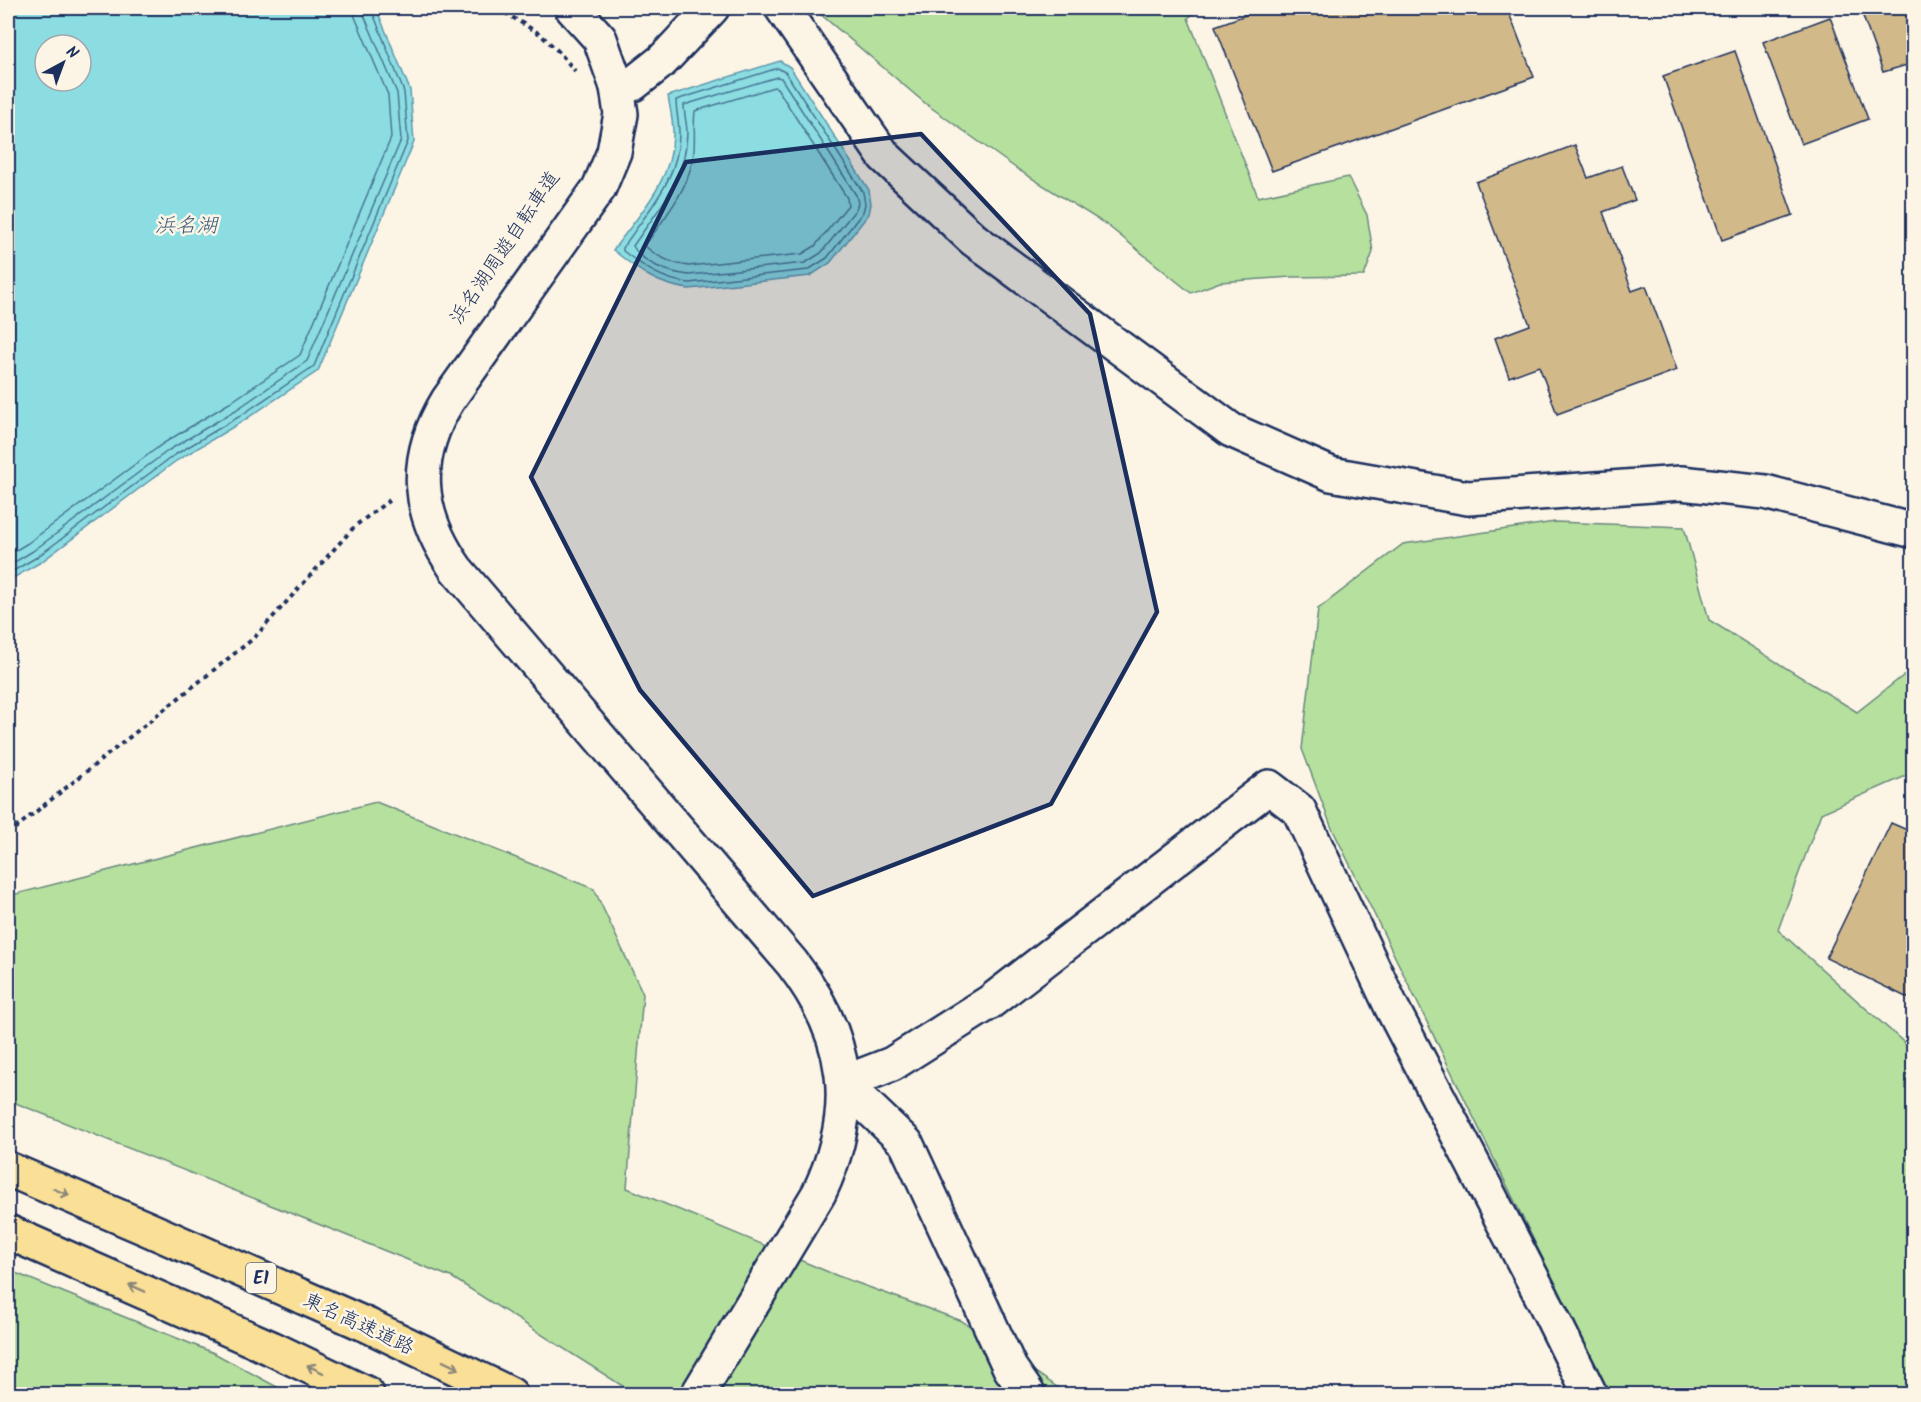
<svg xmlns="http://www.w3.org/2000/svg" width="1921" height="1402" font-family="Kalam,'Klee One',sans-serif">
  <style>
    .green { fill: #b6e09d; stroke: #68887e; stroke-width: 1.5 }
    .water { fill: #8bdde2; stroke: #5e97ad; stroke-width: 1.5; fill-rule: evenodd }
    .lines { fill: none; stroke-linecap: round; stroke-linejoin: round }
    .shore { stroke: #487593; stroke-width: 1.5 }
    .building { fill: #d2b989; stroke: #1b2f5e; stroke-width: 1.5 }
    .minor-casing { stroke: #1b2f5e; stroke-width: 38 }
    .highway-casing { stroke: #1b2f5e; stroke-width: 38 }
    .path { stroke: #1b2f5e; stroke-width: 4; stroke-dasharray: 4.5 4.5; stroke-linecap: butt }
    .minor { stroke: #fcf5e5; stroke-width: 33 }
    .highway { stroke: #fadf96; stroke-width: 33 }
    .oneway { stroke: #8a877a }
    .marked { fill: #1b2f5e; fill-opacity: 0.2; stroke: #1b2f5e; stroke-width: 4.5; stroke-linejoin: round }
    .labels { text-anchor: middle; stroke-width: 5; stroke-linejoin: round; paint-order: stroke }
    .shield { fill: #fcf5e5; stroke: #5e6a86; stroke-width: 1.5 }
    .shield-label { font-size: 18px; font-weight: bold; fill: #1b2f5e }
    .street-label { font-size: 20px; fill: #1b2f5e; stroke: #fcf5e5 }
    .water-label { font-size: 21px; font-style: italic; fill: #375a7f; stroke: #fcf5e5 }
  </style>
  <rect width="100%" height="100%" fill="#fcf5e5"/>
  <filter id="ink" filterUnits="userSpaceOnUse"><feTurbulence type="fractalNoise" baseFrequency=".0167" numOctaves="2"/><feDisplacementMap in="SourceGraphic" scale="12" xChannelSelector="R" yChannelSelector="G"/><feConvolveMatrix kernelMatrix="1 2 1 2 8 2 1 2 1" color-interpolation-filters="sRGB"/></filter>
  <g filter="url(#ink)">
    <!-- green -->
    <g class="green">
      <polygon points="820,8 1201,8 1188,18 1258,197 1348,177 1367,215 1373,252 1364,276 1291,277 1220,282 1191,293 1107,225 1017,169 926,104 818,12"/>
      <polygon points="1555,522 1684,527 1709,620 1857,712 1913,668 1913,773 1821,813 1778,930 1908,1046 1913,1048 1913,1394 1609,1394 1331,826 1302,749 1318,609 1403,544"/>
      <polygon points="376,802 594,889 643,994 627,1188 838,1276 962,1321 1067,1394 635,1394 453,1278 8,1100 8,896"/>
      <polygon points="8,1270 214,1353 290,1394 8,1394"/>
    </g>
    <!-- water -->
    <g class="water">
      <path d="M 8,8 L 376,8 L 410,90 L 414,142 L 318,371 L 243,421 L 176,461 L 41,562 L 8,581 ZM 45,45 L 81,45 L 81,81 L 45,81 Z"/>
      <path d="M 780,61 L 790,67 L 869,190 L 871,204 L 869,214 L 830,263 L 810,276 L 689,289 C 656,285 638,270 613,250 C 639,215 674,179 673,132 C 673,120 670,108 668,96 Z"/>
    </g>
    <g class="lines">
      <!-- shore -->
      <g class="shore">
        <path d="M 778,68 L 786,73 L 863,192 L 865,204 L 863,212 L 827,258 L 808,270 L 689,283 C 662,280 644,267 623,251 L 623,248 C 647,211 680,179 679,132 C 679,122 676,111 676,100 Z"/>
        <path d="M 777,77 L 781,78 L 856,195 L 858,203 L 856,209 L 821,253 L 805,263 L 689,275 C 670,273 643,264 633,246 C 658,209 686,181 687,133 C 687,124 684,114 684,105 Z"/>
        <path d="M 774,87 L 777,88 L 847,198 L 848,205 L 815,246 L 802,254 L 689,266 C 672,264 659,258 646,247 L 646,244 C 665,217 687,192 693,158 C 696,142 693,127 695,111 Z"/>
        <polyline points="8,555 28,543 164,443 231,402 300,355 391,138 388,95 355,17 354,8"/>
        <polyline points="8,566 33,551 169,450 236,410 307,361 401,140 397,93 364,15 363,8"/>
        <polyline points="8,574 37,557 173,456 240,416 314,366 408,141 404,92 371,8"/>
      </g>
    </g>
    <!-- building -->
    <g class="building">
      <polygon points="1265,8 1507,8 1534,77 1272,171 1215,26"/>
      <polygon points="1860,8 1914,8 1914,63 1883,72"/>
      <polygon points="1830,17 1868,119 1801,144 1763,42"/>
      <polygon points="1735,51 1793,215 1722,240 1663,76"/>
      <polygon points="1575,145 1588,178 1622,166 1635,200 1603,212 1632,291 1646,286 1677,370 1557,414 1539,366 1509,377 1495,338 1530,325 1476,182"/>
      <polygon points="1891,823 1914,833 1914,1001 1826,958"/>
    </g>
    <g class="lines">
      <defs>
        <g id="minor">
          <path d="M 572,8 L 600,39 L 617,87 L 621,114 L 614,152 L 599,188 L 448,400 C 412,459 416,512 456,569 L 792,963 C 849,1037 859,1108 819,1193 L 698,1394"/>
          <polyline points="782,8 884,156 973,239 1231,430 1331,474 1468,498 1681,483 1765,492 1914,531"/>
          <polyline points="617,87 633,84 662,61 712,8"/>
          <polyline points="1028,1394 1010,1368 906,1143 843,1083 892,1064 990,1002 1269,787 1299,810 1392,1008 1541,1295 1590,1394"/>
        </g>
        <g id="highway">
          <polyline points="8,1169 148,1229 369,1326 510,1394"/>
          <polyline points="8,1232 271,1348 367,1394"/>
        </g>
      </defs>
      <!-- minor casing -->
      <use href="#minor" class="minor-casing"/>
      <!-- highway casing -->
      <use href="#highway" class="highway-casing"/>
      <!-- path -->
      <g class="path">
        <polyline points="497,8 540,34 559,52 575,71"/>
        <polyline points="8,834 254,638 355,526 391,499"/>
      </g>
      <!-- minor -->
      <use href="#minor" class="minor"/>
      <!-- highway -->
      <use href="#highway" class="highway"/>
    </g>
    <!-- one-way arrows -->
    <defs><path id="oneway-shaft" d="M-6 0H5M1.5-3L5.5 0L1.5 3" fill="none" stroke-width="1.6" stroke-linecap="round" stroke-linejoin="round" transform="scale(1.5)"/></defs>
    <g class="oneway">
      <use href="#oneway-shaft" transform="translate(61 1192) rotate(23)"/>
      <use href="#oneway-shaft" transform="translate(137 1288) rotate(-156)"/>
      <use href="#oneway-shaft" transform="translate(451 1365) rotate(26)"/>
      <use href="#oneway-shaft" transform="translate(315 1369) rotate(-154)"/>
    </g>
  </g>
  <!-- marked area -->
  <path class="marked" d="M 921,134 L 1090,314 L 1157,612 L 1051,804 L 813,896 L 640,690 L 531,477 L 686,162 Z"/>
  <g class="labels">
    <!-- shield labels -->
    <rect class="shield" x="246" y="1263" width="30" height="30" rx="4.5"/>
    <g class="shield-label">
      <text x="261" y="1284">E1</text>
    </g>
    <!-- street labels -->
    <g class="street-label">
      <text transform="translate(504 247) rotate(-56)" y="7">浜名湖周遊自転車道</text>
      <text transform="translate(359 1323) rotate(25)" y="7">東名高速道路</text>
    </g>
    <!-- water labels -->
    <g class="water-label">
      <text x="186" y="232">浜名湖</text>
    </g>
  </g>
  <!-- margin -->
  <rect width="1921" height="1402" fill="none" stroke="#fcf5e5" stroke-width="30"/>
  <rect x="15" y="15" width="1891" height="1372" fill="none" stroke="#1b2f5e" stroke-width="2" filter="url(#ink)"/>
  <!-- north arrow -->
  <g transform="translate(63 63) rotate(41)"><circle r="28" fill="#fcf5e5" stroke="#a2a6af" stroke-width="1.5"/>
  <path d="M0-4.5L10 22L0 15L-10 22Z" fill="#1b2f5e"/>
  <text y="-9" font-size="16" font-weight="bold" text-anchor="middle" fill="#1b2f5e">N</text>
  </g>
</svg>
